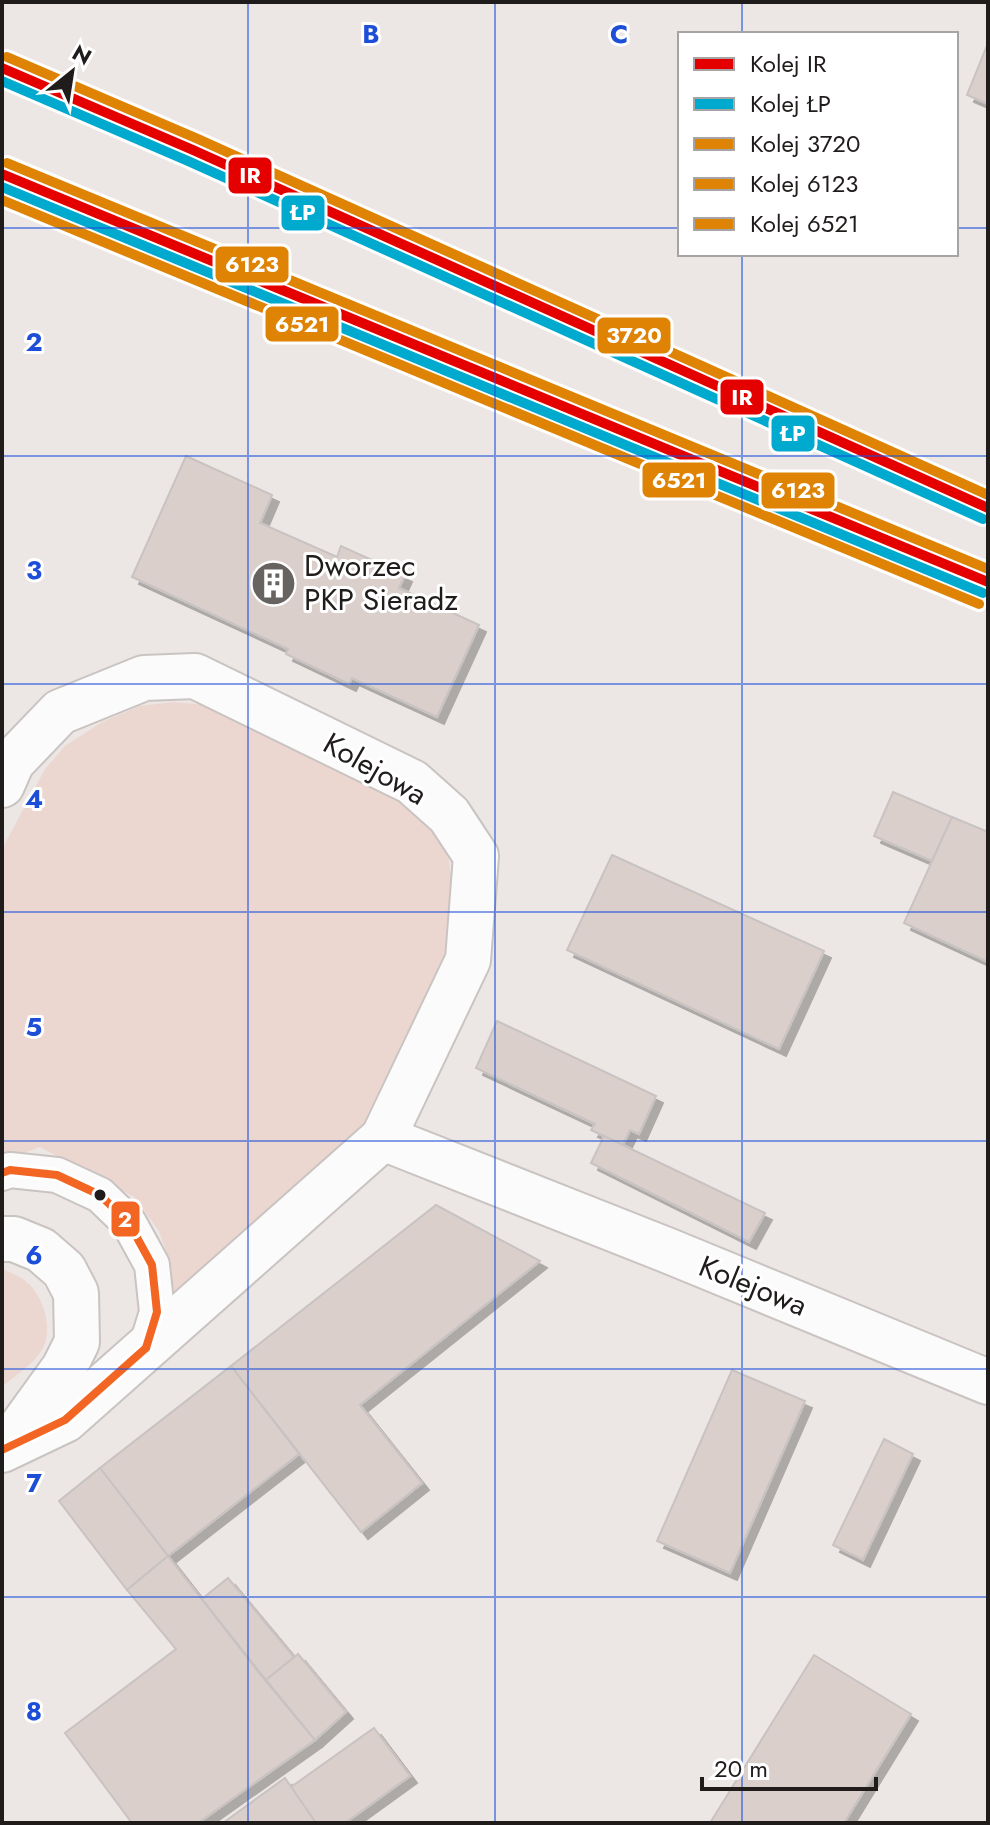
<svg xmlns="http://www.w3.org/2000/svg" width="990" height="1825" font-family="Jost,sans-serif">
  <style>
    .green { fill: #ecd7d0 }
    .building { fill: #dbcfcb; stroke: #c8c3c2; stroke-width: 2; filter: url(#shadow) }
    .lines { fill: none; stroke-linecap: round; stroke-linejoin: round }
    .service-casing { stroke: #c9c4c2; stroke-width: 38 }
    .minor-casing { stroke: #c9c4c2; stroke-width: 48 }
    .service { stroke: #fcfbfb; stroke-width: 34 }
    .minor { stroke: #fcfbfb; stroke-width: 44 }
    .bus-1-casing { stroke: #fff; stroke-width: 14 }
    .bus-1 { stroke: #f26522; stroke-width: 8 }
    .rail-1-casing { stroke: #fff; stroke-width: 16 }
    .rail-2-casing { stroke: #fff; stroke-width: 16 }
    .rail-3-casing { stroke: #fff; stroke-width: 16 }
    .rail-4-casing { stroke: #fff; stroke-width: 16 }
    .rail-5-casing { stroke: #fff; stroke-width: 16 }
    .rail-1 { stroke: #e50000; stroke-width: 10 }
    .rail-2 { stroke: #00a9ce; stroke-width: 10 }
    .rail-3 { stroke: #de8304; stroke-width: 10 }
    .rail-4 { stroke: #de8304; stroke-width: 10 }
    .rail-5 { stroke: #de8304; stroke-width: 10 }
    .grid { fill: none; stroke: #1d4ed8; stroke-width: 2; stroke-opacity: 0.55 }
    .bus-dot { fill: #201c1b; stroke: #fff; stroke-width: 3 }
    .labels { text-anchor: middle; stroke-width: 6; stroke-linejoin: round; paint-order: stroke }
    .poi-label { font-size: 30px; fill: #201c1b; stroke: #fff; text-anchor: start }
    .street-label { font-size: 30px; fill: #201c1b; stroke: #fff }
    .grid-label { font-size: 26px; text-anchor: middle; font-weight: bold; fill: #1d4ed8; stroke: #fff; stroke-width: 6; stroke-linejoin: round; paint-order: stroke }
    .line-badge { stroke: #fff; stroke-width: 3 }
    .badge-label { font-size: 22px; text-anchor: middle; font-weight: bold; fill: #fff }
  </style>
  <defs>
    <filter id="shadow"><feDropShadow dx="7" dy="7" stdDeviation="0" flood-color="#0004"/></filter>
  </defs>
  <rect width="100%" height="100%" fill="#ece6e4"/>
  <!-- green -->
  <g class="green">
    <polygon points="173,702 218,706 378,785 420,814 448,854 453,893 448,947 363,1124 313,1173 170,1304 172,1268 159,1231 134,1197 40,1147 2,1161 2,849 45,769 65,746 102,722 140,706"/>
    <path d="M 2,1269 C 12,1273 22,1277 29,1284 C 44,1299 53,1329 43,1348 C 34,1364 16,1375 2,1387 Z"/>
  </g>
  <!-- building -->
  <g class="building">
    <polygon points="988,43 988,104 967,95"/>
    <polygon points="186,456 272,495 260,523 337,557 341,546 405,575 399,588 479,625 437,717 352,678 349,684 286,654 288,649 132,577"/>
    <polygon points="893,792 952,817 932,861 874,836"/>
    <polygon points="952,817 988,832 988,962 904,923"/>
    <polygon points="612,855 824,951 779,1049 567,950"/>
    <polygon points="497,1021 656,1096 639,1134 630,1130 623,1145 591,1130 595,1124 476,1068"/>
    <polygon points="604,1136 765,1213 749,1242 591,1163"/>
    <polygon points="436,1205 540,1261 360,1405 422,1483 361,1532 231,1366"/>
    <polygon points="231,1366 299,1454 168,1556 100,1468"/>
    <polygon points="732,1370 805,1401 730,1573 657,1541"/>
    <polygon points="884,1439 913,1454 863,1560 833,1545"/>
    <polygon points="100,1468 168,1556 127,1590 59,1501"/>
    <polygon points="168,1556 260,1674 315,1740 198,1823 132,1823 65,1733 176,1649 127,1590"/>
    <polygon points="228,1578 294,1657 266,1680 202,1599"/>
    <polygon points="298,1654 346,1712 315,1740 266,1680"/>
    <polygon points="814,1655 911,1714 844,1823 710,1823"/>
    <polygon points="374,1728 410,1776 345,1823 316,1823 291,1787"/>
    <polygon points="285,1778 316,1823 223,1823"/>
  </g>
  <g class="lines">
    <defs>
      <polyline id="service" points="2,1173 10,1170 57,1175 100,1195 129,1223 152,1265 157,1312 146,1348"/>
      <g id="minor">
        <polyline points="2,785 12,762 60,712 144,678 195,676 412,782 449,815 476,856 468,960 383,1138 65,1420 2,1450"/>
        <polyline points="383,1138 669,1251 988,1382"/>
        <polyline points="2,1239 14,1239 41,1250 64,1270 76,1293 77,1342 64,1368 9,1444"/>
      </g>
    </defs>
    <!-- service casing -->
    <use href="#service" class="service-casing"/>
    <!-- minor casing -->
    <use href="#minor" class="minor-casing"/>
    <!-- service -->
    <use href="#service" class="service"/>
    <!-- minor -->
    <use href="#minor" class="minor"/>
    <defs>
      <g id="bus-1">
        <polyline points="2,1173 10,1170 57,1175 100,1195 129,1223 152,1265 157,1312 146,1348"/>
        <polyline points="2,1450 65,1420 146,1348"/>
      </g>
    </defs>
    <!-- bus-1 casing -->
    <use href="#bus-1" class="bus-1-casing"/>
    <!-- bus-1 -->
    <use href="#bus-1" class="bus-1"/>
    <defs>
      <g id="rail-1">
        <polyline points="2,68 193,150 988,508"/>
        <polyline points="2,174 988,582"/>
      </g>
      <g id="rail-2">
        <polyline points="2,81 188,161 983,519"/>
        <polyline points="2,187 983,593"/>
      </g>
      <polyline id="rail-3" points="7,57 198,139 988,495"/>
      <polyline id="rail-4" points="7,163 988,569"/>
      <polyline id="rail-5" points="2,200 979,604"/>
    </defs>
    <!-- rail-1 casing -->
    <use href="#rail-1" class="rail-1-casing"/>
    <!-- rail-2 casing -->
    <use href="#rail-2" class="rail-2-casing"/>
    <!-- rail-3 casing -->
    <use href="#rail-3" class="rail-3-casing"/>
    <!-- rail-4 casing -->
    <use href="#rail-4" class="rail-4-casing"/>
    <!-- rail-5 casing -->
    <use href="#rail-5" class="rail-5-casing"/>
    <!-- rail-1 -->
    <use href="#rail-1" class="rail-1"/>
    <!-- rail-2 -->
    <use href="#rail-2" class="rail-2"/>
    <!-- rail-3 -->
    <use href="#rail-3" class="rail-3"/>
    <!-- rail-4 -->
    <use href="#rail-4" class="rail-4"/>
    <!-- rail-5 -->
    <use href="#rail-5" class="rail-5"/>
  </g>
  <!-- grid -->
  <path class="grid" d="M 248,2 L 248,1823M 495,2 L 495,1823M 742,2 L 742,34M 2,228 L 680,228M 956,228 L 988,228M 742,254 L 742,1823M 2,456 L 988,456M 2,684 L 988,684M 2,912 L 988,912M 2,1141 L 988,1141M 2,1369 L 988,1369M 2,1597 L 988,1597"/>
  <!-- icons -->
  <defs>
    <symbol id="building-disc" viewBox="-11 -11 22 22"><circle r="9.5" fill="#676361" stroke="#fff"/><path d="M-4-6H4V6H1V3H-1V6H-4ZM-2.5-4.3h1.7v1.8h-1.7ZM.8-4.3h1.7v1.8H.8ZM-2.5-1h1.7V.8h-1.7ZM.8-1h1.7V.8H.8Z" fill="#fff"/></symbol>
  </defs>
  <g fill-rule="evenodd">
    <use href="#building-disc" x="248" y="558" width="51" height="51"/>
  </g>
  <!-- markers -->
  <circle class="bus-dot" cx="100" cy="1195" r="7"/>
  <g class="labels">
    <!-- poi labels -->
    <g class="poi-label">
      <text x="304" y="576">Dworzec<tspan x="304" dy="34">PKP Sieradz</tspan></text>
    </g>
    <!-- street labels -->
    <g class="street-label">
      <text transform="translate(375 769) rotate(30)" y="10">Kolejowa</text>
      <text transform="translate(753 1286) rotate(22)" y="10">Kolejowa</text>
    </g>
  </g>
  <g class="grid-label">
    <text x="371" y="43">B</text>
    <text x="619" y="43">C</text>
    <text x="34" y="351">2</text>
    <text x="34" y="579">3</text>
    <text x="34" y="808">4</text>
    <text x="34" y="1036">5</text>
    <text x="34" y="1264">6</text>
    <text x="34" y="1492">7</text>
    <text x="34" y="1720">8</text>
  </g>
  <g class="line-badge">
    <rect x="227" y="156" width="46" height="39" rx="8" fill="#e50000"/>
    <rect x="280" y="194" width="46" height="38" rx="8" fill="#00a9ce"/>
    <rect x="214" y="245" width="76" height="39" rx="8" fill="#de8304"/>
    <rect x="264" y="305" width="76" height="38" rx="8" fill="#de8304"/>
    <rect x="596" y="316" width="76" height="39" rx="8" fill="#de8304"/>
    <rect x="719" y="378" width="46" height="38" rx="8" fill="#e50000"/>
    <rect x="770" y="414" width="46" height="39" rx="8" fill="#00a9ce"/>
    <rect x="641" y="461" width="76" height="38" rx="8" fill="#de8304"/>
    <rect x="760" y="471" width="76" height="39" rx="8" fill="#de8304"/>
    <rect x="110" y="1200" width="31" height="38" rx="8" fill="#f26522"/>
  </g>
  <g class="badge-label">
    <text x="250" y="183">IR</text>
    <text x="303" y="220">ŁP</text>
    <text x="252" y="272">6123</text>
    <text x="302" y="332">6521</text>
    <text x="634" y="343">3720</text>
    <text x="742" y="405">IR</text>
    <text x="793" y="441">ŁP</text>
    <text x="679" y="488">6521</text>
    <text x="798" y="498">6123</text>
    <text x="125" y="1227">2</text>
  </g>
  <!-- border -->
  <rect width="990" height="1825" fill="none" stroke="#201c1b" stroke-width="8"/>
  <!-- legend -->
  <rect x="678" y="32" width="280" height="224" fill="#ffffff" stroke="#a6a4a4" stroke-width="2"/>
  <rect x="694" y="58" width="40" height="12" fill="#e50000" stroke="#a6a4a4" stroke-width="2"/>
  <text x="750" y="72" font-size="24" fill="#201c1b">Kolej IR</text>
  <rect x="694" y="98" width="40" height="12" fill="#00a9ce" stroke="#a6a4a4" stroke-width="2"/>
  <text x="750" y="112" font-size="24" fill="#201c1b">Kolej ŁP</text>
  <rect x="694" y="138" width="40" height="12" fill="#de8304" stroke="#a6a4a4" stroke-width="2"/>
  <text x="750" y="152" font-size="24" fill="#201c1b">Kolej 3720</text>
  <rect x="694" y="178" width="40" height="12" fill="#de8304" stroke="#a6a4a4" stroke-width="2"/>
  <text x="750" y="192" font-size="24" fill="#201c1b">Kolej 6123</text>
  <rect x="694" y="218" width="40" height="12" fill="#de8304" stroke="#a6a4a4" stroke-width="2"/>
  <text x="750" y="232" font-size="24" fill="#201c1b">Kolej 6521</text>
  <!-- north arrow -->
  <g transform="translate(72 72) rotate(30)" stroke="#ffffff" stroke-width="6" paint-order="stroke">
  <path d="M0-6L14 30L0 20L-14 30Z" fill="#201c1b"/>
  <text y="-12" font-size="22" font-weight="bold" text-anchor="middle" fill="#201c1b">N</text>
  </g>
  <!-- scale -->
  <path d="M702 1777v12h174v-12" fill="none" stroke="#201c1b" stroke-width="4"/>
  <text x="714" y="1777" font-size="24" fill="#201c1b" stroke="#ffffff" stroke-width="6" paint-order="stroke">20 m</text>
</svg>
